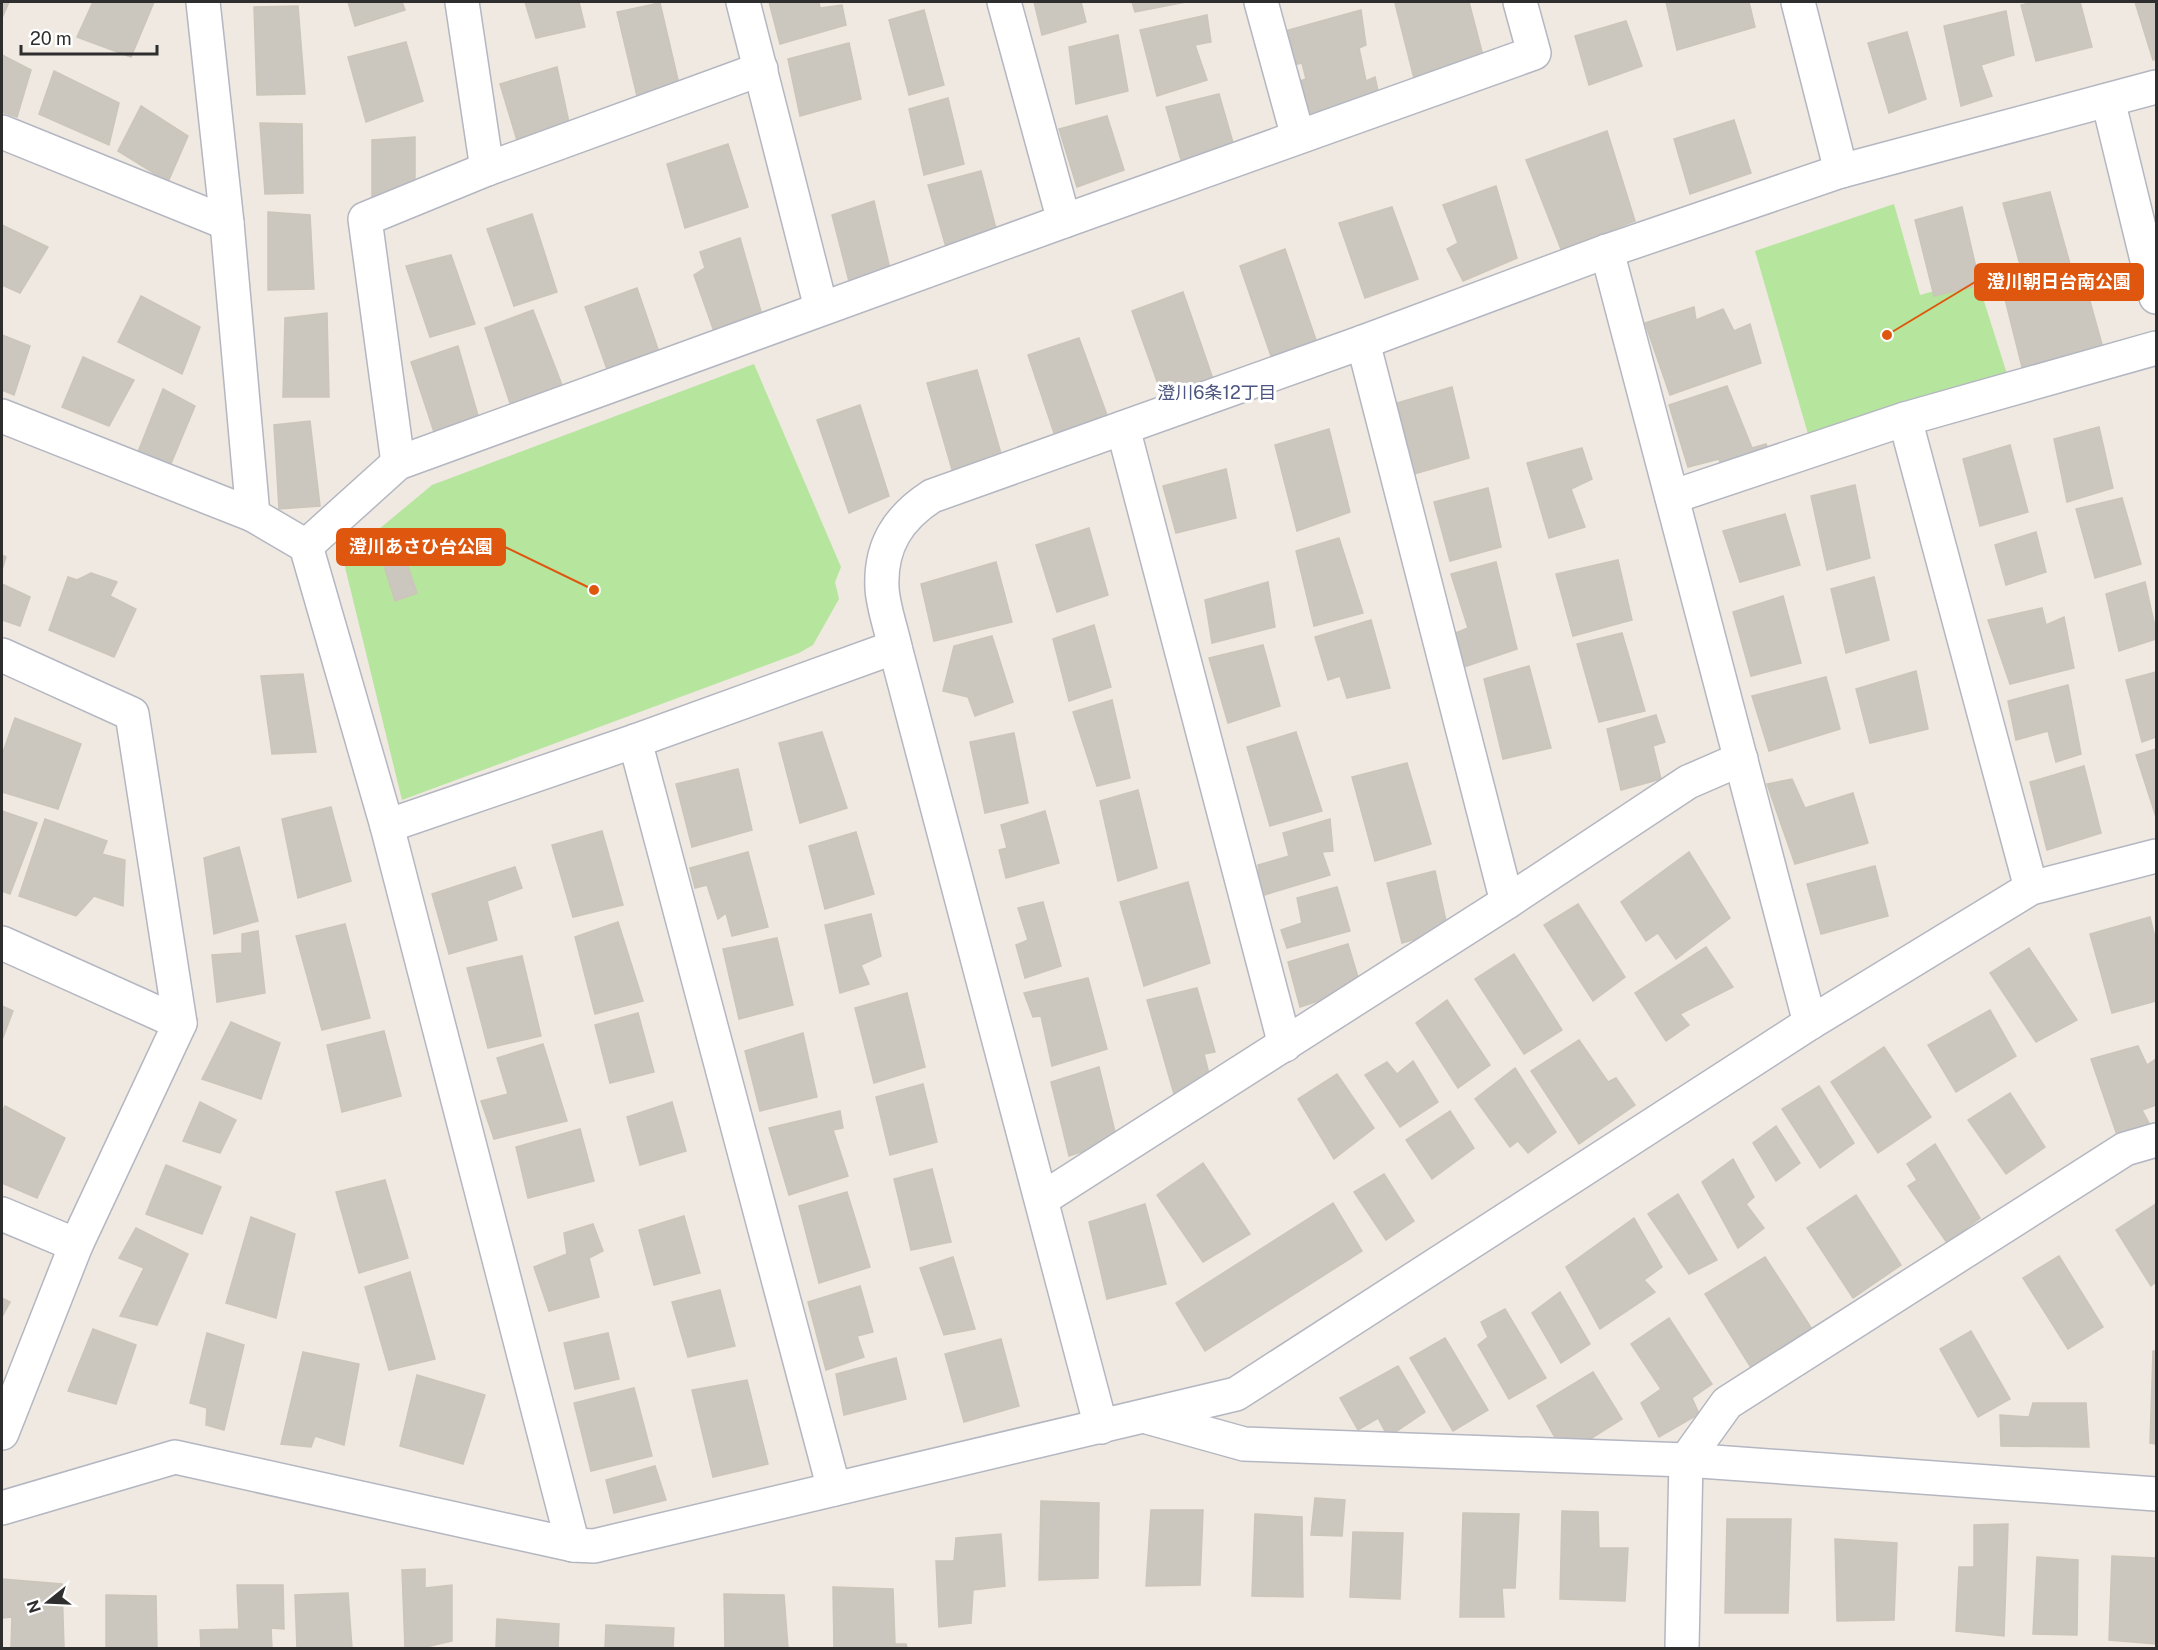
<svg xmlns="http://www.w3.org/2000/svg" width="2158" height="1650" font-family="'Public Sans','Noto Sans JP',sans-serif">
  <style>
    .green { fill: #b6e59e }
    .building { fill: #cbc7bf; stroke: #cbc5ba; stroke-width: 1.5 }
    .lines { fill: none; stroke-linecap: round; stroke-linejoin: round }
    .minor-casing { stroke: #b4b7c1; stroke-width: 36 }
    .minor { stroke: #fff; stroke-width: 33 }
    .labels { text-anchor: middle; stroke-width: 6; stroke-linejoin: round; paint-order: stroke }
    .neighbourhood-label { font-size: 18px; fill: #4d5680; stroke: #fff }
    .leader { fill: none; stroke: #df570e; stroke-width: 2 }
    .callout-dot { fill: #df570e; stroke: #fff; stroke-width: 2 }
    .callout { fill: #df570e; stroke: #df570e; stroke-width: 2 }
    .callout-label { font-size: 18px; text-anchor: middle; font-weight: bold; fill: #fff }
  </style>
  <rect width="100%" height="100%" fill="#efe9e1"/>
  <!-- green -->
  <g class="green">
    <polygon points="1894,204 1920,295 1977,279 2007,374 1808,434 1755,251"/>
    <polygon points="754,364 841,567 835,582 839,599 813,645 799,653 402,800 343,559 432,485"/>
  </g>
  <!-- building -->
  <g class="building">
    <polygon points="2,2 9,2 2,18"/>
    <polygon points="93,2 154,2 131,57 77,37"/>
    <polygon points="348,2 402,2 405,10 355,26"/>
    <polygon points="525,2 579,2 585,27 536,38"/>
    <polygon points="769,2 819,2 820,8 842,5 846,25 780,44"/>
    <polygon points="1034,2 1081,2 1086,22 1042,35"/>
    <polygon points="1132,2 1186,2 1135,12"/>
    <polygon points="1401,2 1469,2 1487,71 1417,90 1395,3"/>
    <polygon points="1666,2 1749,2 1755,27 1677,50"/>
    <polygon points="2034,2 2080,2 2092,47 2036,61 2021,5"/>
    <polygon points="2135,2 2156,2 2156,59 2153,60"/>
    <polygon points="660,3 679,84 637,96 617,12"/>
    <polygon points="298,6 305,94 257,95 254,7"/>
    <polygon points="924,10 944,85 909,95 889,20"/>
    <polygon points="1361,10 1366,45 1359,48 1366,81 1375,77 1384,118 1315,137 1294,83 1306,79 1302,63 1293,65 1285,31"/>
    <polygon points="2006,11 2014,55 1981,65 1992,96 1961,106 1944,26"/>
    <polygon points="1207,15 1211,42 1195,45 1207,80 1157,96 1140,30"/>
    <polygon points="1626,21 1642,66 1589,85 1575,36"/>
    <polygon points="1907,32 1926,99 1889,113 1868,43"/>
    <polygon points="1118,35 1128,91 1076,104 1069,47"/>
    <polygon points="406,42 423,101 366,122 348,57"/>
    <polygon points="849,43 861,99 800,116 788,59"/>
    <polygon points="2,55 31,70 17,117 2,112"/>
    <polygon points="557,67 571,132 519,147 500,84"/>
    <polygon points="54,71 119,103 109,145 39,114"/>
    <polygon points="1219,94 1238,160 1185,174 1166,107"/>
    <polygon points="948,98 964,164 924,175 909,109"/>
    <polygon points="141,106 188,136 168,182 118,151"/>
    <polygon points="1107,116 1124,170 1077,187 1059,129"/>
    <polygon points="1734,120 1751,173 1690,194 1674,139"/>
    <polygon points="260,123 302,124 303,193 265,194"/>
    <polygon points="1607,131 1635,221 1561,249 1526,160"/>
    <polygon points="415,137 415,204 372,203 372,140"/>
    <polygon points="728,144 748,207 685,228 667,164"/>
    <polygon points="981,171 999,240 948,254 928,185"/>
    <polygon points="1496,186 1517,258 1463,281 1447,249 1458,243 1443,205"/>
    <polygon points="2050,192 2070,264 2024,279 2003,203"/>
    <polygon points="874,201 891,273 850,285 832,215"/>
    <polygon points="1392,207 1418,279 1365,298 1339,223"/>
    <polygon points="1962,207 1980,285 1934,296 1915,220"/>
    <polygon points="268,212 310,215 314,289 268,290"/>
    <polygon points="532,214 557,292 514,306 487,229"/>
    <polygon points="2,225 48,247 20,293 2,285"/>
    <polygon points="740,238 764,322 716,337 694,275 705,268 700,252"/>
    <polygon points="1285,249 1317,343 1271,356 1240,266"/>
    <polygon points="451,255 475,324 430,337 406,266"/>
    <polygon points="2083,276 2103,348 2024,375 2005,299"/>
    <polygon points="637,288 660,355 608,372 585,307"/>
    <polygon points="1183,292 1213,379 1163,398 1132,311"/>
    <polygon points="141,296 200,327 182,374 118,342"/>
    <polygon points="1694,307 1696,320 1723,309 1734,331 1750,324 1761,363 1670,395 1645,323"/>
    <polygon points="533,310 564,390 513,412 485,328"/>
    <polygon points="327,313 329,397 283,397 285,318"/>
    <polygon points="2,335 30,346 14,395 2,390"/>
    <polygon points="1079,338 1107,415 1055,436 1028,355"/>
    <polygon points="458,346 481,426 436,438 411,362"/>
    <polygon points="83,357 134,380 109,426 62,407"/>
    <polygon points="977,370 1002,457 953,473 927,383"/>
    <polygon points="1727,386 1752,448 1766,444 1773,461 1725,480 1719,459 1688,467 1669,405"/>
    <polygon points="1452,387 1469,458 1414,474 1397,403"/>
    <polygon points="163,389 195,406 167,473 134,462"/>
    <polygon points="860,405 889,496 849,513 817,420"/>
    <polygon points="310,421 320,506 279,509 274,425"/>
    <polygon points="2099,427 2113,488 2067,502 2054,439"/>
    <polygon points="1329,429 1350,512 1297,531 1275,445"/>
    <polygon points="2010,445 2028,512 1980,526 1963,459"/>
    <polygon points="1582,448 1592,479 1571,489 1585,527 1549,538 1527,463"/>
    <polygon points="1226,469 1236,518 1176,533 1163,486"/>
    <polygon points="1855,485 1870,558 1827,570 1811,496"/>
    <polygon points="1488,488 1501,547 1450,561 1434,502"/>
    <polygon points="2122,498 2141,564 2095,578 2076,509"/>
    <polygon points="1785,514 1800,565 1740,582 1723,531"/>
    <polygon points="1089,528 1108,595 1057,612 1036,545"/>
    <polygon points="2036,532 2046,572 2006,585 1995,545"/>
    <polygon points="1339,538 1363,613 1314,626 1296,551"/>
    <polygon points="403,552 417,593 395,601 382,559"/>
    <polygon points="2,555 6,557 2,570"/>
    <polygon points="1618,560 1632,620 1573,636 1556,574"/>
    <polygon points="996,562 1012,622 934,641 921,584"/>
    <polygon points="1496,562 1517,649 1461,668 1453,634 1468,628 1451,574"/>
    <polygon points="91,573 117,582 110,596 136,609 114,657 49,630 68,577 77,580"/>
    <polygon points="1874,577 1889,640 1846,653 1831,589"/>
    <polygon points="1268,582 1275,627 1212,643 1205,600"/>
    <polygon points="2145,582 2156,631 2156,639 2119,651 2106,594"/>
    <polygon points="2,584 30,597 20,626 2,620"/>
    <polygon points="1783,596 1801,663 1751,676 1733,612"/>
    <polygon points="2042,608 2046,625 2064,617 2074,668 2010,684 1988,620"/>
    <polygon points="1371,620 1390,688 1347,698 1340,676 1328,680 1315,637"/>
    <polygon points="1094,625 1111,687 1069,701 1053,639"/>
    <polygon points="1622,633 1645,711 1599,722 1577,644"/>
    <polygon points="992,636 1013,702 975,716 968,697 943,691 954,646"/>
    <polygon points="1263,645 1280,706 1228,723 1209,658"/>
    <polygon points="1529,666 1551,748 1503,759 1484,679"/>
    <polygon points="1916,671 1928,729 1870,743 1856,689"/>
    <polygon points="2156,672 2156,737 2142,742 2126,680"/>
    <polygon points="303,674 316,752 272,754 261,676"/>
    <polygon points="1826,677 1840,729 1769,751 1752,696"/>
    <polygon points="2068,685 2081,754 2056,762 2048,731 2016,740 2008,701"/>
    <polygon points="1112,700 1130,778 1097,786 1073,712"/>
    <polygon points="1656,715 1665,742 1653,746 1661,779 1621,790 1607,729"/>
    <polygon points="15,718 81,744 58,809 2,792 2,755"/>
    <polygon points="822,732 847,808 800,823 779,743"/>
    <polygon points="1296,732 1322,811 1270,826 1247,747"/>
    <polygon points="1014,733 1028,803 985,813 970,742"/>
    <polygon points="2156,749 2156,817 2136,755"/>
    <polygon points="1407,763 1431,844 1375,861 1352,777"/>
    <polygon points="2084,766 2101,833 2047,850 2030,782"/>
    <polygon points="738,769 752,830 692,847 676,784"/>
    <polygon points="1792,779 1805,808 1853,793 1868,843 1795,864 1767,784"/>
    <polygon points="1138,790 1157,868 1118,881 1100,801"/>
    <polygon points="331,807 351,881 298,898 282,819"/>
    <polygon points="2,811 37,823 10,894 2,891"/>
    <polygon points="1045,811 1059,863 1006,878 999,850 1007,848 1001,825"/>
    <polygon points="45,819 107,841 102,854 125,860 123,906 94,896 76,916 19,896"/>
    <polygon points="1330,819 1333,851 1322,852 1330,875 1261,896 1258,865 1289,856 1283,833"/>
    <polygon points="602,831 623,905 573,917 552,845"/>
    <polygon points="856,832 874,894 825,909 809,846"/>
    <polygon points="239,847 258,921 214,934 204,858"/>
    <polygon points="748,852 768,927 732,936 726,913 718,919 707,885 695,888 690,868"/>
    <polygon points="1689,852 1730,918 1676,959 1658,933 1646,941 1621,902"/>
    <polygon points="1875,866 1888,916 1821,934 1807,884"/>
    <polygon points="515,867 522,888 487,901 497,940 449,954 432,894"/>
    <polygon points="1435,871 1448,930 1402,943 1387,883"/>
    <polygon points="1188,882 1210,963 1144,986 1120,902"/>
    <polygon points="1337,887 1350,931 1287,948 1281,930 1302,923 1297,898"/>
    <polygon points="1043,902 1061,966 1025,978 1016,945 1028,940 1018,908"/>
    <polygon points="1578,904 1625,977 1593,1001 1544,925"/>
    <polygon points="871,914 881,956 861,965 869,984 840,993 825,925"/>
    <polygon points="2150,917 2156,942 2156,1001 2112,1013 2090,934"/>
    <polygon points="618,922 643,1001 595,1014 575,937"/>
    <polygon points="345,924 370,1018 322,1030 296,936"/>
    <polygon points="258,931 265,993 217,1002 212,955 242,953 242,934"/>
    <polygon points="777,938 793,1005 739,1019 723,949"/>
    <polygon points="1348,944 1361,987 1300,1007 1288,962"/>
    <polygon points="1706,947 1733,987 1680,1014 1689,1025 1666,1041 1635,993"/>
    <polygon points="2029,948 2077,1020 2036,1042 1990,973"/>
    <polygon points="1514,954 1562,1030 1524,1054 1475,979"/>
    <polygon points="522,956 541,1036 488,1048 467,968"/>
    <polygon points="1088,978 1107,1049 1052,1066 1041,1016 1033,1017 1024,993"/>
    <polygon points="1197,988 1215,1052 1204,1054 1211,1082 1174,1094 1147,1000"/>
    <polygon points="907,993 925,1067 874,1083 855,1008"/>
    <polygon points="1447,1000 1490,1065 1458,1088 1416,1023"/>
    <polygon points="2,1006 13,1011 2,1040"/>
    <polygon points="1990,1010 2016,1056 1956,1092 1928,1045"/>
    <polygon points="638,1013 654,1072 610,1083 595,1025"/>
    <polygon points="231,1022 280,1043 261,1099 202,1079"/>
    <polygon points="384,1031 401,1096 342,1112 327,1045"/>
    <polygon points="803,1033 817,1097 760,1111 745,1051"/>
    <polygon points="1579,1040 1608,1082 1616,1078 1635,1105 1579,1144 1531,1071"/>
    <polygon points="543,1044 567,1121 494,1139 481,1101 508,1094 497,1058"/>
    <polygon points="2138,1046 2147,1065 2156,1059 2156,1105 2142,1110 2149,1123 2117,1135 2091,1059"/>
    <polygon points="1884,1047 1931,1117 1878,1153 1831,1082"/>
    <polygon points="1413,1061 1438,1102 1400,1127 1365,1075 1387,1062 1397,1074"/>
    <polygon points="1099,1067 1117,1140 1069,1156 1051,1082"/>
    <polygon points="1515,1068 1556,1132 1528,1153 1518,1141 1510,1147 1475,1099"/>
    <polygon points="1337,1074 1374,1128 1334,1159 1298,1099"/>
    <polygon points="923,1084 937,1142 890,1155 876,1097"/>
    <polygon points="1819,1086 1854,1143 1820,1168 1782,1109"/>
    <polygon points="2010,1093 2045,1147 2006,1174 1968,1120"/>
    <polygon points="200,1102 236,1120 220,1153 183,1141"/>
    <polygon points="672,1102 686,1151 640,1165 627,1117"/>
    <polygon points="5,1106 65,1138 37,1198 2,1183 2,1113"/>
    <polygon points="840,1111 843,1128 833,1130 848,1176 789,1195 769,1128"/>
    <polygon points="1450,1111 1474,1148 1432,1179 1406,1140"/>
    <polygon points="1776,1126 1800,1163 1776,1181 1753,1143"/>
    <polygon points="580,1129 594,1181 528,1198 516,1147"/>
    <polygon points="1935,1144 1980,1218 1947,1243 1908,1186 1917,1180 1907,1164"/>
    <polygon points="1733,1159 1754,1197 1746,1204 1764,1228 1738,1248 1702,1182"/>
    <polygon points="1203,1163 1250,1234 1203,1262 1157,1195"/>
    <polygon points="166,1165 221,1187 202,1234 146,1214"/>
    <polygon points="932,1169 951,1242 911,1250 894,1179"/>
    <polygon points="1384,1174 1414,1221 1386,1240 1354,1192"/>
    <polygon points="385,1180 408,1258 359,1273 336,1192"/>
    <polygon points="847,1192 870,1267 819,1283 799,1206"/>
    <polygon points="1678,1194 1717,1260 1689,1274 1648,1214"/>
    <polygon points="1856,1195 1901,1265 1853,1298 1807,1228"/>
    <polygon points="1333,1203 1362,1251 1205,1351 1176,1303"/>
    <polygon points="1145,1204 1166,1284 1107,1299 1089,1222"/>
    <polygon points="2156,1204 2156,1282 2151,1286 2116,1230"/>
    <polygon points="684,1216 700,1273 654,1285 639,1230"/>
    <polygon points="251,1217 295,1234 276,1318 226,1303"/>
    <polygon points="1634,1218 1662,1267 1644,1280 1655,1292 1600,1329 1566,1267"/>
    <polygon points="593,1224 603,1251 589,1258 599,1297 549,1311 534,1267 567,1254 564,1233"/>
    <polygon points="136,1228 188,1254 157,1325 120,1316 144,1268 119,1258"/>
    <polygon points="2059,1256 2103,1327 2068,1349 2023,1278"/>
    <polygon points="953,1257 975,1329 944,1335 920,1268"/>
    <polygon points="1765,1257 1812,1329 1753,1371 1705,1294"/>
    <polygon points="410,1272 435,1359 389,1370 365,1287"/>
    <polygon points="860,1286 873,1332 857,1336 864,1357 826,1370 808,1302"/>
    <polygon points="720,1290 735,1346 688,1357 672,1302"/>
    <polygon points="1560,1292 1590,1344 1561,1363 1532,1313"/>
    <polygon points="2,1298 10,1302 2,1317"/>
    <polygon points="1505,1309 1546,1378 1509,1399 1478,1345 1488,1337 1481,1322"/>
    <polygon points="1669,1318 1712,1384 1692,1398 1699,1414 1659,1437 1641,1403 1661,1389 1631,1344"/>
    <polygon points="93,1329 136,1345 116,1404 68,1391"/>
    <polygon points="1971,1331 2010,1399 1978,1417 1940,1349"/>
    <polygon points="207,1333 244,1345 224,1430 206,1425 207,1408 190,1403"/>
    <polygon points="608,1333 619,1379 575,1389 564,1343"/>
    <polygon points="1445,1338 1488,1410 1453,1431 1410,1358"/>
    <polygon points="1001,1339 1019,1406 964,1422 945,1354"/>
    <polygon points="2153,1351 2156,1351 2156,1444 2150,1443"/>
    <polygon points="303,1352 359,1364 344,1445 315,1436 311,1447 281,1444"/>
    <polygon points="896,1358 906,1399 844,1415 836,1374"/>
    <polygon points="1398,1366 1425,1412 1388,1437 1378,1418 1358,1430 1340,1398"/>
    <polygon points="1593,1372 1622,1419 1565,1455 1537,1406"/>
    <polygon points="417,1375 485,1395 463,1464 400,1446"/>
    <polygon points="747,1380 768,1464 713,1477 692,1390"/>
    <polygon points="634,1388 652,1456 591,1471 574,1403"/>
    <polygon points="2033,1403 2086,1403 2089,1447 2001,1446 2000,1415 2029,1417"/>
    <polygon points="655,1466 666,1500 614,1513 606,1480"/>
    <polygon points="1315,1498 1345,1500 1342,1536 1311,1535"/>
    <polygon points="1041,1501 1099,1503 1098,1578 1039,1580"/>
    <polygon points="1151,1510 1203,1510 1200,1585 1146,1586"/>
    <polygon points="1562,1511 1598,1512 1599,1548 1628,1548 1625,1601 1560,1599"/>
    <polygon points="1463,1513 1519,1514 1515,1588 1502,1588 1504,1617 1460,1617"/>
    <polygon points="1255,1514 1302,1517 1303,1597 1252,1596"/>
    <polygon points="1727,1519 1791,1519 1788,1613 1725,1613"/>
    <polygon points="2008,1524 2004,1636 1956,1631 1959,1567 1974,1567 1974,1525"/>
    <polygon points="1353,1532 1403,1533 1400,1599 1350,1597"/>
    <polygon points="1001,1534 1005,1586 973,1590 971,1623 939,1627 936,1561 954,1561 956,1538"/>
    <polygon points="1835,1539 1897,1543 1894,1620 1837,1621"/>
    <polygon points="2112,1556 2156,1558 2156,1644 2109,1640"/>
    <polygon points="2037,1557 2078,1560 2077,1635 2033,1634"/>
    <polygon points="425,1569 425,1588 452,1585 452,1641 426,1647 426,1648 405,1648 402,1570"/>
    <polygon points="2,1579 62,1584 64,1648 11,1648 12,1617 2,1618"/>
    <polygon points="237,1585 283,1585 284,1629 271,1628 272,1648 201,1648 200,1630 239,1629"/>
    <polygon points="833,1587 893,1589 895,1644 906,1644 907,1648 834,1648"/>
    <polygon points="348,1593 352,1648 297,1648 295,1595"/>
    <polygon points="724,1594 784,1595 788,1648 725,1648"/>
    <polygon points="106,1595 156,1596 157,1648 106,1648"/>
    <polygon points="497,1619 559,1624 558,1648 496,1648"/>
    <polygon points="606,1625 674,1628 673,1648 605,1648"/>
  </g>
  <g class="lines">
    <defs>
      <g id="minor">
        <polyline points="203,2 227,223 253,515 306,546 387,826 573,1545"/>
        <polyline points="462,2 487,169"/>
        <polyline points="743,2 821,308"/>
        <polyline points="1004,2 1064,221"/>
        <polyline points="1261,2 1298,137"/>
        <polyline points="1798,2 1841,171"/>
        <polyline points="2108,100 2156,297"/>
        <polyline points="2,132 227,223"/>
        <polyline points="1607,251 1810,1023"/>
        <polyline points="1363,342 1507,902"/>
        <polyline points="2,416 253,515"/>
        <polyline points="1905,419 2156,348"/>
        <polyline points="1123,428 1285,1045"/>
        <polyline points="398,463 365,219 487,169 761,69"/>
        <polyline points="1672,497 1905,419 2031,888"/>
        <polyline points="306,546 398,463 1064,221 1534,53 1520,2"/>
        <polyline points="2,655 132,714 180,1023"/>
        <polyline points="635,741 834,1489"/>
        <polyline points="387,826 635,741 895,647"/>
        <polyline points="2,943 180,1023 76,1245 2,1433"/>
        <polyline points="1042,1199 1507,902 1688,782 1741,759"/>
        <polyline points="2,1214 76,1245"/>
        <polyline points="1147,1417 1244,1444 1686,1460 2156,1494"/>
        <path d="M 1101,1427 L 895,647 C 891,628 883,607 882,588 C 880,546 898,518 932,496 L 1363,342 L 1607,251 L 1841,171 L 2156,87"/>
        <polyline points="2,1508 175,1457 573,1545 594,1546 1236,1394 1810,1023 2031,888 2156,856"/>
        <polyline points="1682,1648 1686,1460 1727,1403 2125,1149 2156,1140"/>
      </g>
    </defs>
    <!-- minor casing -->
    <use href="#minor" class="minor-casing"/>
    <!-- minor -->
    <use href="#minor" class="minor"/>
  </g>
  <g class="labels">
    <!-- neighbourhood labels -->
    <g class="neighbourhood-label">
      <text x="1217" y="399">澄川6条12丁目</text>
    </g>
  </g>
  <!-- callouts -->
  <path class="leader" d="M1887 335L1975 282M594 590L505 547"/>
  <g class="callout-dot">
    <circle cx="1887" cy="335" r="6"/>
    <circle cx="594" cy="590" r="6"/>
  </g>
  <g class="callout">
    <rect x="1975" y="264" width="168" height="36" rx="6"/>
    <rect x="337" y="529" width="168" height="36" rx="6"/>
  </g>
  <g class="callout-label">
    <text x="2059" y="288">澄川朝日台南公園</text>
    <text x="421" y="553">澄川あさひ台公園</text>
  </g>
  <!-- border -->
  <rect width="2158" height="1650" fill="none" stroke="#2e2e2e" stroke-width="6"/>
  <!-- north arrow -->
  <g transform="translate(48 1602) rotate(252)" stroke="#ffffff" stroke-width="4.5" paint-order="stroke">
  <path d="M0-4.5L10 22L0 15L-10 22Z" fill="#2e2e2e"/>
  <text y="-9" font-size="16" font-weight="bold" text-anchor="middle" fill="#2e2e2e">N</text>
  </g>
  <!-- scale -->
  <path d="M21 45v9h136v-9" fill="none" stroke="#2e2e2e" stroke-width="3"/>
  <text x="30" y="45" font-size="18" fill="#2e2e2e" stroke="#ffffff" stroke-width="4.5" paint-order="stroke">20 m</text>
</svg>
